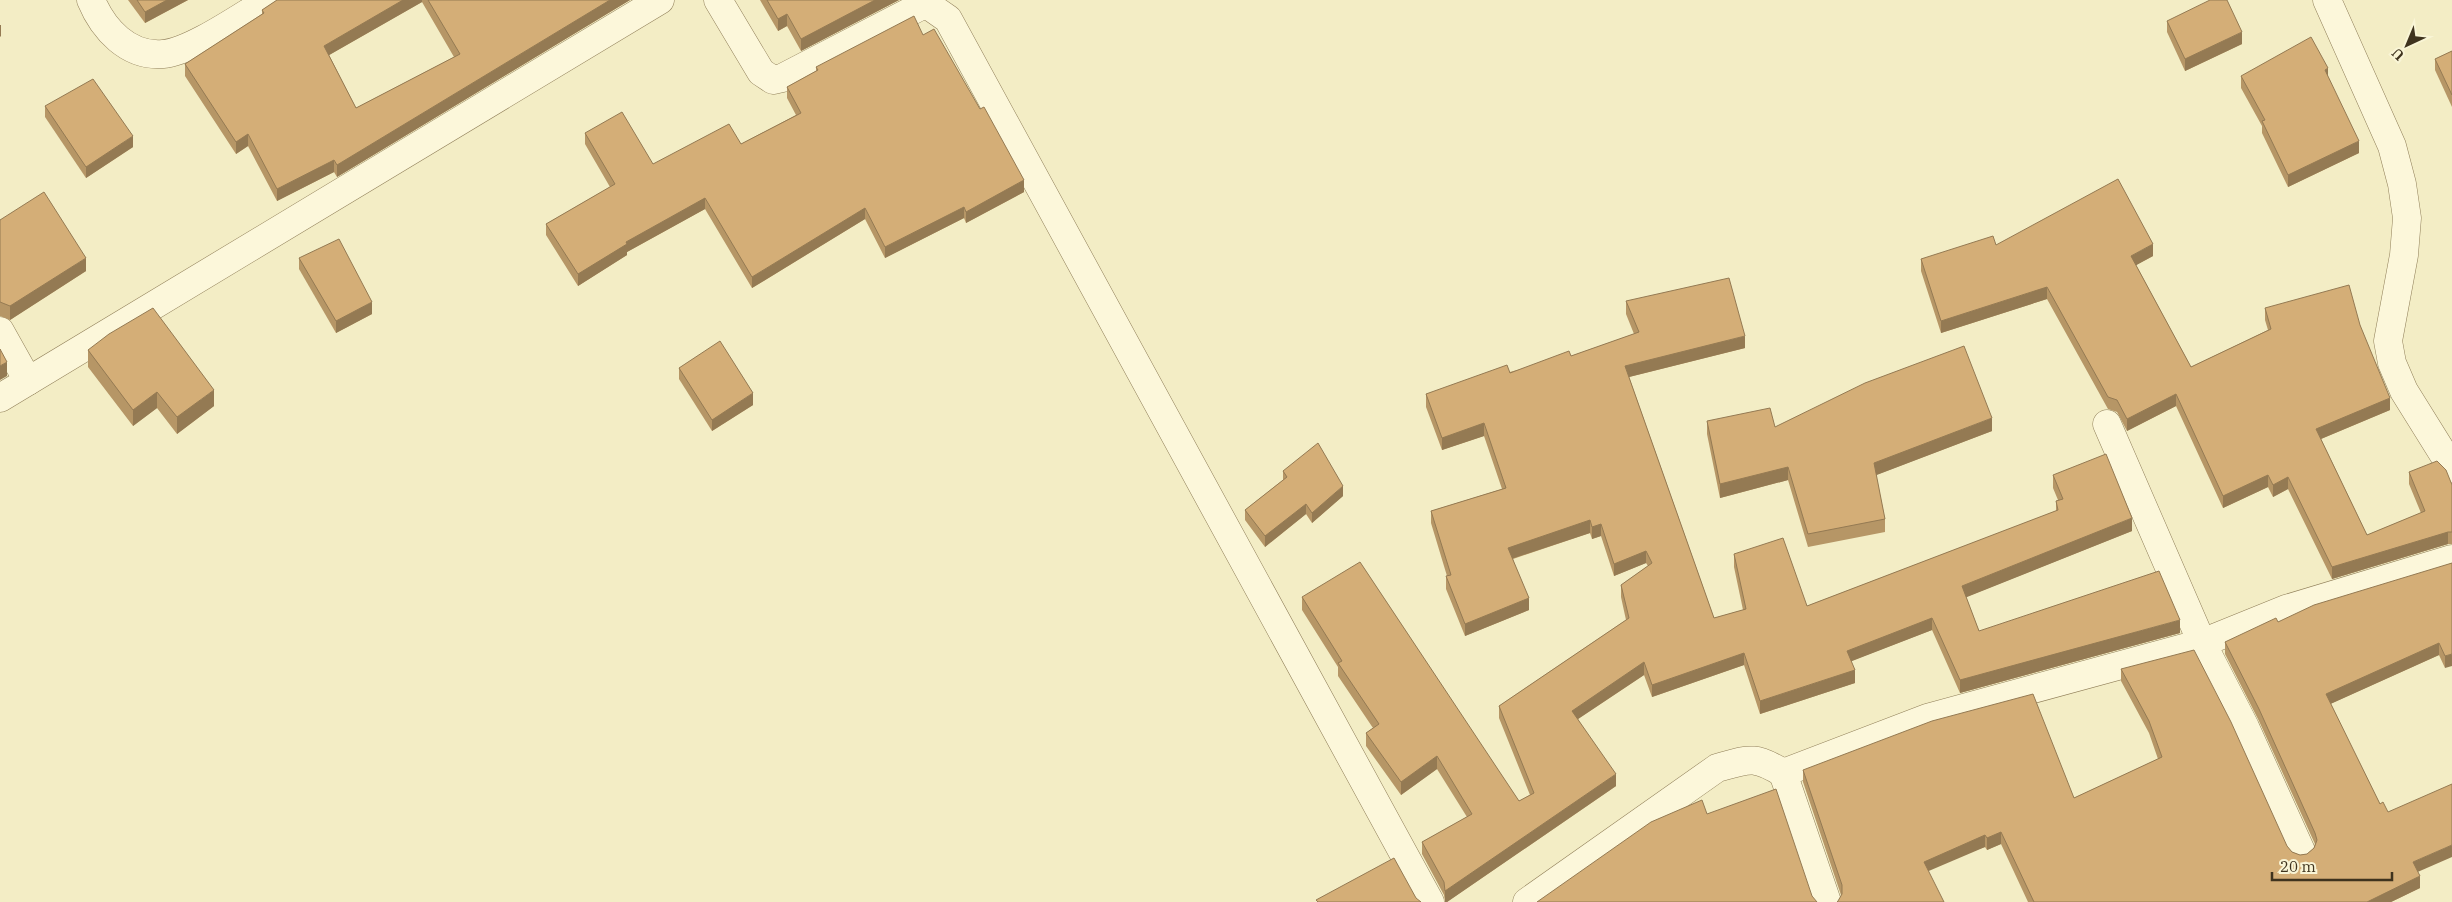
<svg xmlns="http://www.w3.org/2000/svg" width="2452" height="902" font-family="'IBM Plex Serif',serif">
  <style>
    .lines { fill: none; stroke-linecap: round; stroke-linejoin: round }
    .minor-casing { stroke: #907f59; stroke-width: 29 }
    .minor { stroke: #fcf7da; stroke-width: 28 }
    .wall { fill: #b69666; fill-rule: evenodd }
    .shaded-wall { fill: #947a53 }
    .building { fill: #d4ae77; stroke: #947a53 }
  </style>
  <rect width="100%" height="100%" fill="#f3edc5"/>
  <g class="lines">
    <defs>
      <g id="minor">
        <path d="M 91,0 C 103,29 128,57 163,54 C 191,52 243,15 269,0"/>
        <polyline points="718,0 761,72 773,80 782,78 919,7 928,5 948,19 1430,902"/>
        <polyline points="2327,0 2392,146 2402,184 2407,218 2404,255 2388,341 2392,363 2404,391 2452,468"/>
        <polyline points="0,331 28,381"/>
        <polyline points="0,398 660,0"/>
        <polyline points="2107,424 2202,643 2245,727 2301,851"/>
        <path d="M 1527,902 L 1717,768 C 1749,759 1754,755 1783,773"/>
        <polyline points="1827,902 1783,773 1927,718 2202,643 2286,609 2452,559"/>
      </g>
    </defs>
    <!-- minor casing -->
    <use href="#minor" class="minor-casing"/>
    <!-- minor -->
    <use href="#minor" class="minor"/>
  </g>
  <!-- wall -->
  <g class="wall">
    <polygon points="128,0 188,0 145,23"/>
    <path d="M 277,0 L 630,0 L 337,177 L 334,172 L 277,201 L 248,146 L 236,154 L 185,76 L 185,64 L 262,14 L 262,10 ZM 422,2 L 454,57 L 356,108 L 329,55 Z"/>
    <polygon points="760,0 899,0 801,51 787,26 778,31"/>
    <polygon points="2167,21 2242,44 2185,71 2167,32"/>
    <polygon points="923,35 1024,192 966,223 964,218 885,258 865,219 752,288 705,209 627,252 627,255 578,286 546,235 546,224 610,187 585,144 585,133 653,164 741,144 796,115 787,98 787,87 816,71 816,67"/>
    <polygon points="2452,51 2452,107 2435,70 2435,59"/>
    <polygon points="2241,76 2328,78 2359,153 2288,187 2262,133 2262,126 2241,88"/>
    <polygon points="45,106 133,147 86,178 45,117"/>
    <polygon points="0,220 86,271 10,320 0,316"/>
    <polygon points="1996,245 2153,256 2136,265 2191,367 2268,330 2265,320 2265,308 2360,325 2390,410 2321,439 2367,535 2421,513 2409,484 2409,472 2452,485 2452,544 2448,544 2332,579 2288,489 2273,497 2268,487 2223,508 2176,406 2127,431 2117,412 2108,409 2047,299 1941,333 1921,271 1921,259"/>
    <polygon points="299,258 372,314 336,333 299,269"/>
    <polygon points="1626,301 1745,348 1629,377 1714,618 1743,610 1734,567 1734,554 1807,606 2056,511 2056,501 2058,500 2053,488 2053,475 2132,531 1966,597 1979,631 2180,633 1960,693 1932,630 1851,661 1855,683 1760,714 1744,665 1652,697 1644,675 1578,719 1616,786 1447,902 1445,902 1444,895 1422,854 1422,842 1467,817 1437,769 1401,795 1366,746 1366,733 1373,728 1338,676 1338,667 1302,610 1302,597 1519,801 1530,795 1499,718 1499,706 1626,620 1621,597 1621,585 1648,566 1646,563 1614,576 1601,536 1592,539 1590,533 1513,559 1529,610 1465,636 1446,589 1446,576 1447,576 1431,523 1431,511 1502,489 1484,436 1442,450 1426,407 1426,394 1571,356 1634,334 1626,314"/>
    <polygon points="88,350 214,406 177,434 157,408 133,426 88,367"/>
    <polygon points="679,368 753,405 712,431 679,379"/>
    <polygon points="1707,421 1775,427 1992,431 1876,475 1885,519 1885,532 1808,547 1788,480 1720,498 1707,434"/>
    <polygon points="1283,471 1343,496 1312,523 1306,514 1265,547 1245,520 1245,510 1283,480"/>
    <polygon points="2452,563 2445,668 2439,655 2330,704 2380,804 2418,872 2420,888 2391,902 2028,902 2001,844 1987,850 1985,847 1841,895 1803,782 1803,770 2074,798 2158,759 2149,733 2121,681 2121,669 2292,852 2300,855 2307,854 2314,848 2315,844 2259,721 2225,654 2225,642 2278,622"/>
  </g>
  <!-- shaded-wall -->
  <g class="shaded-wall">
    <polygon points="167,0 188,0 145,23 145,12"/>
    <polygon points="403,0 422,0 422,2 324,58 324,46"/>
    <polygon points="610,0 630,0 337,177 337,165"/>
    <polygon points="875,0 899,0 801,51 801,39"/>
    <polygon points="787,14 787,26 778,31 778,19"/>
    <polygon points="0,25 1,25 1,36 0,37"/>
    <polygon points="2242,32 2242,44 2185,71 2185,59"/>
    <polygon points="2328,68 2328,80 2325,70"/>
    <polygon points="248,134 248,146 236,154 236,142"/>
    <polygon points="133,136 133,147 86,178 86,167"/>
    <polygon points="2359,141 2359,153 2288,187 2288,175"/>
    <polygon points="334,160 334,172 277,201 277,189"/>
    <polygon points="1024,180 1024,192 966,223 966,212"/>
    <polygon points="705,198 705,209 627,252 627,255 578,286 578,274 626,242"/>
    <polygon points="964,207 964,218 885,258 885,247"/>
    <polygon points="865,208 865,219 752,288 752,277"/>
    <polygon points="2153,244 2153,256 2131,268 2131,256"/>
    <polygon points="86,258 86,271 10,320 10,306"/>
    <polygon points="2047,287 2047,299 1941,333 1941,321"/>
    <polygon points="372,302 372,314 336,333 336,321"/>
    <polygon points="1745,336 1745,348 1625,378 1625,366"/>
    <polygon points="7,362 7,376 0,380 0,366"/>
    <polygon points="214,390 214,406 177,434 177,417"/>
    <polygon points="157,392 157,408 133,426 133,410"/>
    <polygon points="753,393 753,405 712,431 712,420"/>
    <polygon points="2176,394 2176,406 2127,431 2127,419"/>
    <polygon points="2390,398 2390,410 2316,441 2316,429"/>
    <polygon points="1992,418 1992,431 1874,476 1874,463"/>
    <polygon points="1484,423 1484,436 1442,450 1442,438"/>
    <polygon points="1788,467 1788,480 1720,498 1720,484"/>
    <polygon points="2268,475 2268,487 2223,508 2223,496"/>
    <polygon points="2288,477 2288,489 2273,497 2273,485"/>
    <polygon points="1343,486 1343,496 1312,523 1312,513"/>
    <polygon points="1306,504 1306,514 1265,547 1265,536"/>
    <polygon points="2132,518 2132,531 1962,599 1962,586"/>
    <polygon points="1590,520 1590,533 1508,560 1508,548"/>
    <polygon points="1601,524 1601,536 1592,539 1592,527"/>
    <polygon points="2448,532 2448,544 2332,579 2332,567"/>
    <polygon points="1646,551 1646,563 1614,576 1614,564"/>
    <polygon points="1529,598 1529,610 1465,636 1465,624"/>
    <polygon points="1932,618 1932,630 1847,663 1847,651"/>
    <polygon points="2180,620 2180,633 1960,693 1960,680"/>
    <polygon points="2439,643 2439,655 2326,706 2326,694"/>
    <polygon points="1744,653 1744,665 1652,697 1652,685"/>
    <polygon points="2452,654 2452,666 2445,668 2445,656"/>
    <polygon points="1644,662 1644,675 1572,723 1572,711"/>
    <polygon points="1855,670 1855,683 1760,714 1760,701"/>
    <polygon points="1437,756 1437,769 1401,795 1401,782"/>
    <polygon points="1616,774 1616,786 1447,902 1445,902 1445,891"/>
    <polygon points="2001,832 2001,844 1987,850 1987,838"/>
    <polygon points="1985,835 1985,847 1924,873 1924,862"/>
    <polygon points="2452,845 2452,857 2413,874 2413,862"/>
    <polygon points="2420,876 2420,888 2391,902 2367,902"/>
  </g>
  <!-- building -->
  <g class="building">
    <polygon points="137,0 167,0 145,12"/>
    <polygon points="277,0 403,0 324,46 356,108 460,54 428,0 610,0 337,165 334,160 277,189 248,134 236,142 185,64 264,13 262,10"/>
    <polygon points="767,0 875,0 801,39 787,14 778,19"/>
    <polygon points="2210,0 2227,0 2242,32 2185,59 2167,21"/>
    <polygon points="914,16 923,35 934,29 980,109 984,107 1024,180 966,212 964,207 885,247 865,208 752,277 705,198 626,242 627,244 578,274 546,224 615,184 585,133 622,112 653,164 729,124 741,144 801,113 787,87 818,70 816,67"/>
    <polygon points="2311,37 2328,68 2325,70 2359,141 2288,175 2262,121 2265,120 2241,76"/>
    <polygon points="2452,51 2452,95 2435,59"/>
    <polygon points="93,79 133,136 86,167 45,106"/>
    <polygon points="2118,179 2153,244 2131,256 2191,367 2271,329 2265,308 2349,285 2360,325 2390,398 2316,429 2367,535 2425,511 2409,472 2437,461 2446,470 2452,485 2452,532 2448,532 2332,567 2288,477 2273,485 2268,475 2223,496 2176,394 2127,419 2117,400 2108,397 2047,287 1941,321 1921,259 1993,236 1996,245"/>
    <polygon points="44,192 86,258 10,306 0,302 0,220"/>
    <polygon points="339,239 372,302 336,321 299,258"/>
    <polygon points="1729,278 1745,336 1625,366 1714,618 1746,609 1734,554 1783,538 1807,606 2058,510 2056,501 2063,499 2053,475 2106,454 2132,518 1962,586 1979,631 2159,571 2180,620 1960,680 1932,618 1847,651 1855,670 1760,701 1744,653 1652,685 1644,662 1572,711 1616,774 1445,891 1444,882 1422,842 1472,814 1437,756 1401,782 1366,733 1379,724 1338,663 1342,661 1302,597 1360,562 1519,801 1534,793 1499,706 1629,618 1621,585 1652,563 1646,551 1614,564 1601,524 1592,527 1590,520 1508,548 1529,598 1465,624 1446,576 1451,575 1431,511 1506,488 1484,423 1442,438 1426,394 1507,365 1510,373 1569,351 1571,356 1639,332 1626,301"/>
    <polygon points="153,308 214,390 177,417 157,392 133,410 88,350 109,334"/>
    <polygon points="720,341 753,393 712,420 679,368"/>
    <polygon points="1964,346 1992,418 1874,463 1885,519 1808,534 1788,467 1720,484 1707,421 1770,408 1775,427 1865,383"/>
    <polygon points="0,349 7,362 0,366"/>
    <polygon points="1318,443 1343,486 1312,513 1306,504 1265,536 1245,510 1287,477 1283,471"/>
    <polygon points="2452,563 2452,654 2445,656 2439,643 2326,694 2380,804 2383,802 2388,812 2452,784 2452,845 2413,862 2420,876 2367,902 2034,902 2001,832 1987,838 1985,835 1924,862 1944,902 1837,902 1838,901 1842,894 1842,885 1803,770 1932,721 2033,694 2074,798 2162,757 2149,721 2121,669 2194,650 2231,722 2287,846 2292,852 2300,855 2307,854 2314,848 2317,840 2315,833 2259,709 2225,642 2276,618 2278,622 2314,605"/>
    <polygon points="1776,789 1812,896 1817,902 1537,902 1651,822 1702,800 1707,814"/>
    <polygon points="1394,858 1416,898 1421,902 1318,902 1316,900"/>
  </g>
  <!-- north arrow -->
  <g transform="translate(2407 45) rotate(224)" stroke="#f9f5d6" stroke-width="4" paint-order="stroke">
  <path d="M0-4L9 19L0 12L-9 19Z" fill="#3f331e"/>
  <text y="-8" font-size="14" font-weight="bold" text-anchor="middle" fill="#3f331e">U</text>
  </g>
  <!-- scale -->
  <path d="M2272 872v8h120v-8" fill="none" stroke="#3f331e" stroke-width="2.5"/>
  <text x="2280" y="872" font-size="15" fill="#3f331e" stroke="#f9f5d6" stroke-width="4" paint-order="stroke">20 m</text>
</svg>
